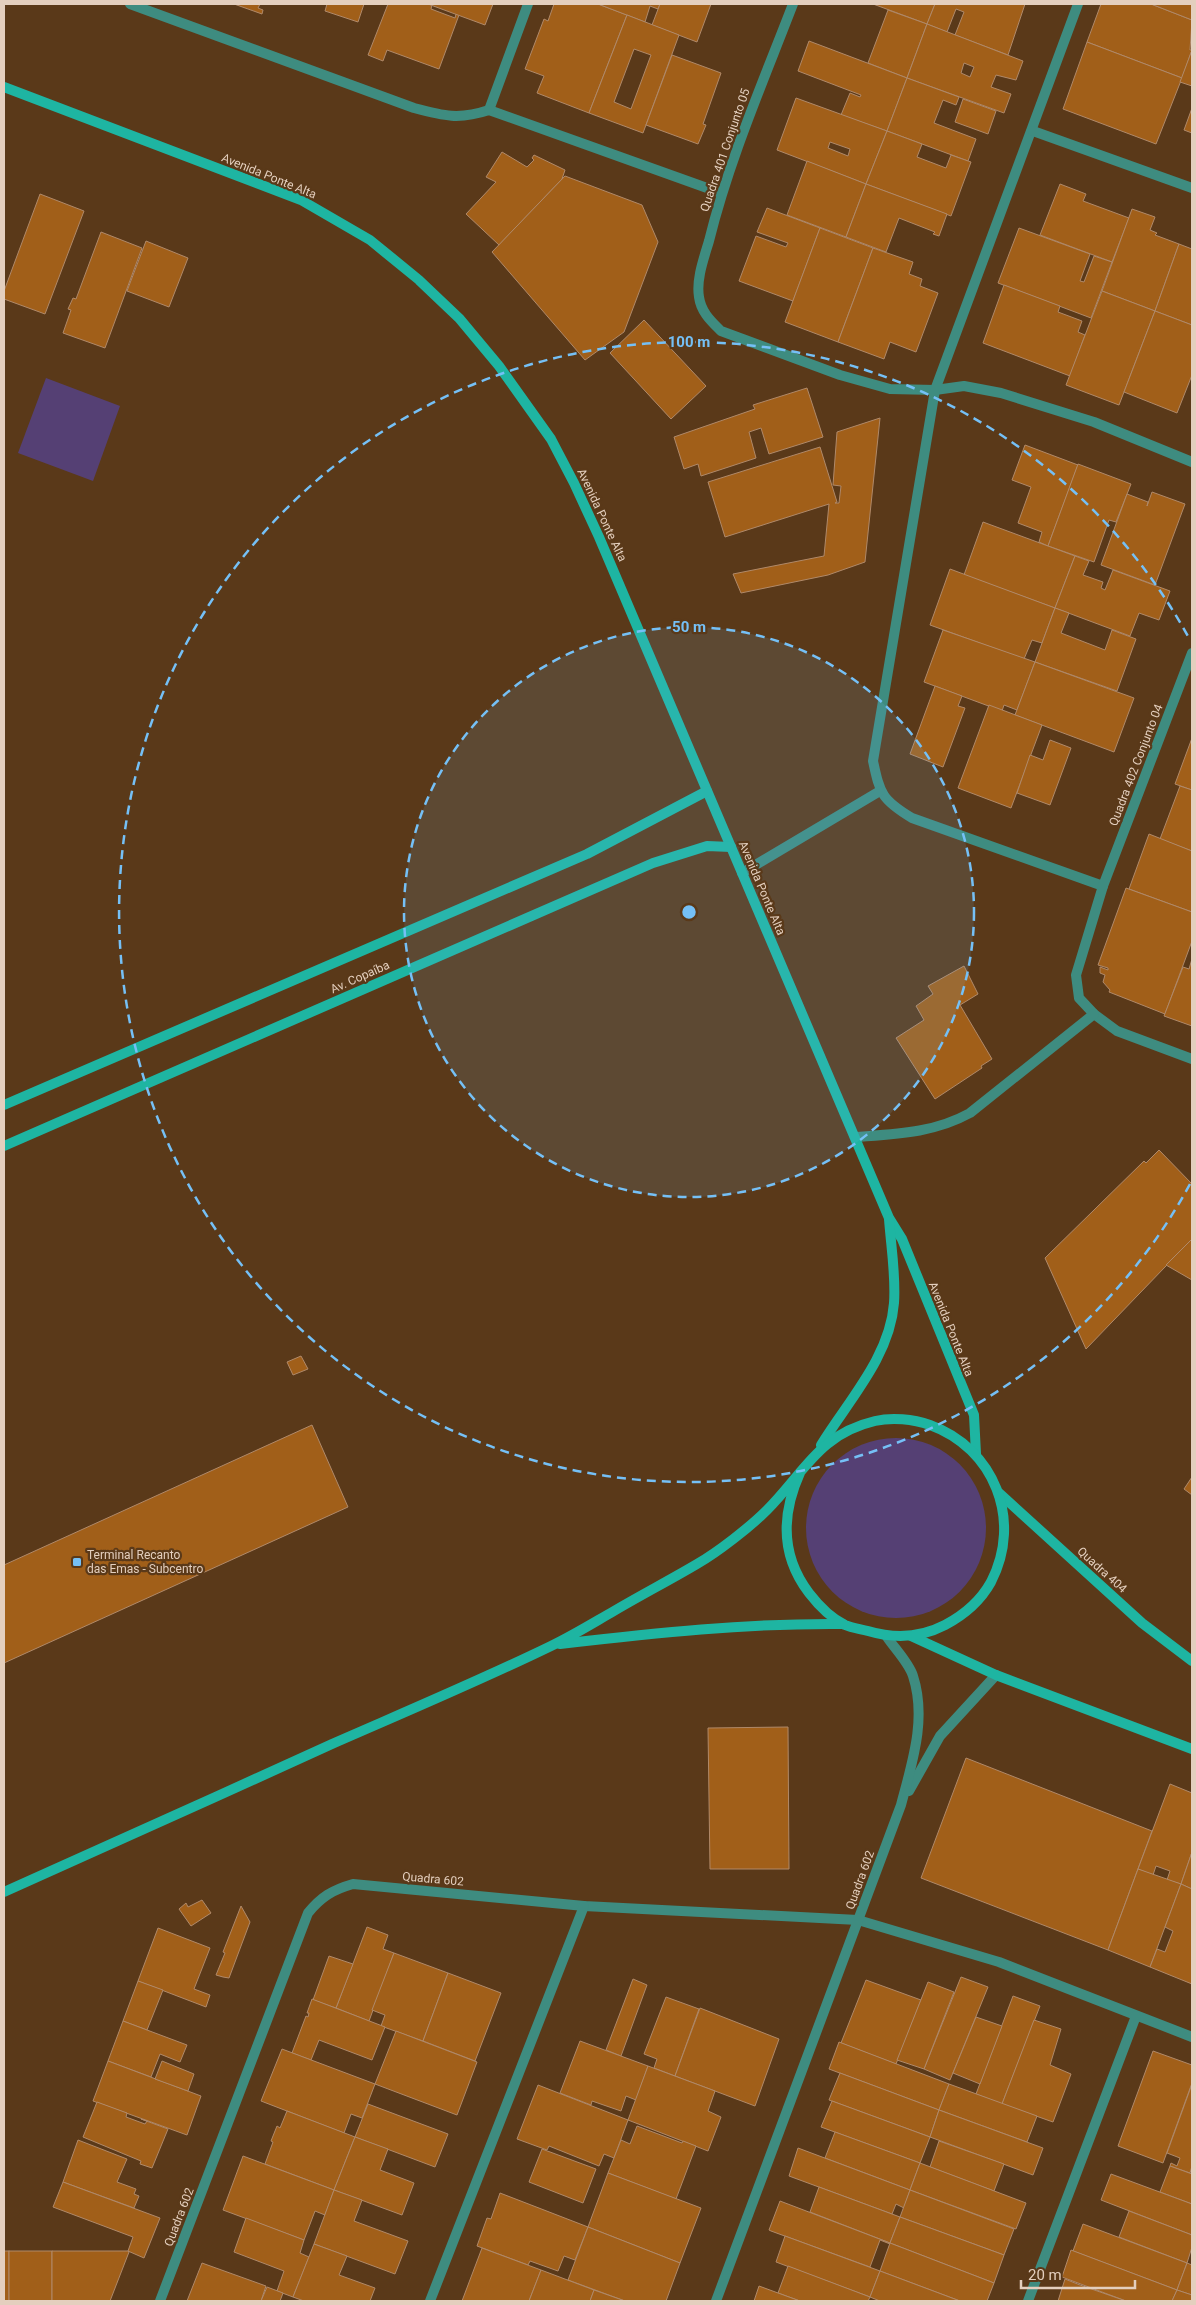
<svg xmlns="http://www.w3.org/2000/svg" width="1196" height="2305" font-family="Roboto,sans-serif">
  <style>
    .green { fill: #554074 }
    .building { fill: #a15f19; stroke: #b08969; fill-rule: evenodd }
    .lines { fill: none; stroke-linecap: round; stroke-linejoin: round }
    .street { stroke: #3e8c80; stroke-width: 10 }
    .secondary { stroke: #1eb5a2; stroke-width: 10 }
    .ring { fill: none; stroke: #75c0f6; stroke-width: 2.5; stroke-dasharray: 9 6 }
    .poi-dot { fill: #75c0f6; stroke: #5a3919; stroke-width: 2 }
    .labels { text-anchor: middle; stroke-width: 4.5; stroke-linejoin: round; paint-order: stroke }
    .street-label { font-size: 12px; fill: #e4cfbe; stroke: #5a3919 }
    .poi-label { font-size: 12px; fill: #e4cfbe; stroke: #5a3919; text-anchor: start }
    .centre { fill: #75c0f6; stroke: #5a3919; stroke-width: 2.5 }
    .ring-label { font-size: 15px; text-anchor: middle; font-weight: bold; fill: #75c0f6; stroke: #5a3919; stroke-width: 4.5; stroke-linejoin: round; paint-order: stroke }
  </style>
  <rect width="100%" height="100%" fill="#5a3919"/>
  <!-- green -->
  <g class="green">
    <polygon points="46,378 120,406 93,481 18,453"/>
    <circle cx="896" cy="1528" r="90"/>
  </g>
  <!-- building -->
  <g class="building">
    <polygon points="234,4 260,4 258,8 263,10 262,14"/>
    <polygon points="327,4 364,4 358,22 325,11"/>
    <polygon points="388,4 428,4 432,5 431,9 455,18 456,14 459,15 439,69 387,50 383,61 368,55"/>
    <polygon points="428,4 493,4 485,25"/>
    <polygon points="554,4 598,4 627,15 589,113 537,93 544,76 525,69 544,19 548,21"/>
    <polygon points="598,4 660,4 658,9 650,6 645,22"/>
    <polygon points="660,4 711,4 697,42 652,25"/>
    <polygon points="873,4 935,4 927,24"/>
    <polygon points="935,4 1025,4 1008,55 955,35 964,12 956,9 947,32 927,24"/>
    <polygon points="1101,4 1151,4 1192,20 1190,50 1192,50 1182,78 1087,42"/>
    <polygon points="1151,4 1192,4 1192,20"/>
    <polygon points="888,10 927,24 907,78 868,63"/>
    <path d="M 627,15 L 679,35 L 643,133 L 589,113 ZM 634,49 L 651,55 L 631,109 L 614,102 Z"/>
    <path d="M 927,24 L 1023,61 L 1016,80 L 996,75 L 991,87 L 1011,94 L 1004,113 L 907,78 ZM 964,63 L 974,67 L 970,77 L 961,73 Z"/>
    <polygon points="809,41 907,78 887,131 841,115 850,93 860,97 861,95 798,71"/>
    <polygon points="1087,42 1182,78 1156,144 1063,109"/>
    <polygon points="1192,50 1192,86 1180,82"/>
    <polygon points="672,55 721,73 703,124 706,125 698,144 646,125"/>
    <polygon points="907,78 959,97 956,105 943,100 934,123 976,139 968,161 887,131"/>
    <path d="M 796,98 L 887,131 L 866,184 L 777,150 ZM 830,142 L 850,149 L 848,156 L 828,148 Z"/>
    <polygon points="963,99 996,111 988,134 955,122"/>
    <polygon points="1192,108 1192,133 1184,130"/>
    <polygon points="887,131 922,144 917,157 946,168 951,155 971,162 951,216 866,184"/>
    <polygon points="502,152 527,167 534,160 532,158 534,155 565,170 562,179 499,245 466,214 496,182 486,177"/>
    <polygon points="807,161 866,184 846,237 787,215"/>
    <polygon points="565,176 642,205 658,242 624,332 585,360 492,252"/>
    <polygon points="866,184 947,214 939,236 933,234 935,232 899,218 886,252 846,237"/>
    <polygon points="1060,184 1086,194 1083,201 1129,218 1112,262 1040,235"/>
    <polygon points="40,194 84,211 45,314 4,299 4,291"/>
    <polygon points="767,208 820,228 793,301 739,281 756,236 786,247 788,243 757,232"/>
    <polygon points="1132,209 1155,217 1150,230 1157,233 1155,235 1179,244 1155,311 1102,291"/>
    <polygon points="820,228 873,248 838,342 785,322"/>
    <polygon points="1019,228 1090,254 1080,281 1084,282 1094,256 1112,262 1091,318 998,283"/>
    <polygon points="101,232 142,248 105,348 63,333 71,310 68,309 73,298 76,299"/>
    <polygon points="146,241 188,258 169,307 127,291"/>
    <polygon points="1179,244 1192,249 1192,325 1155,311"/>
    <polygon points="873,248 913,262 909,274 922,279 920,286 938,293 916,352 890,342 884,359 838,342"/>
    <polygon points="1004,285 1060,306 1058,312 1082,321 1078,332 1085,335 1070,376 983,343"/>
    <polygon points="1102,291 1155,311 1119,405 1066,385"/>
    <polygon points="1155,311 1192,325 1192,375 1177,413 1124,392"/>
    <polygon points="644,320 706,386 671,419 610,353"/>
    <polygon points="807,388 823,437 769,454 761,428 749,432 756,458 701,476 698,464 684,469 674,437 755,409 753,405"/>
    <polygon points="880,418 865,562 828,575 741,593 733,574 824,556 829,504 725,537 708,482 820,447 837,502 835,503 839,503 841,486 833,485 837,432"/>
    <polygon points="1025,445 1078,465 1048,546 1039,542 1042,532 1018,523 1031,487 1012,480"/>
    <polygon points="1078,464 1131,484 1116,522 1109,520 1094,562 1048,546"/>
    <polygon points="1152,492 1185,504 1155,585 1101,565 1127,494 1148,502 1147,506"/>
    <polygon points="983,522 1075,556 1055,608 964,575"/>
    <polygon points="1075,556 1089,561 1083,575 1103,582 1101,588 1105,590 1113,570 1170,591 1159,620 1139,613 1130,636 1055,608"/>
    <polygon points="950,569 1055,608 1042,643 1032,640 1024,659 930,625"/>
    <polygon points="1055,608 1069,613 1061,633 1105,650 1112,630 1136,639 1117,691 1035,662"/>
    <polygon points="943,630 1035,662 1017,710 1004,705 1002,711 924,682"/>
    <polygon points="1035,662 1134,698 1114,752 1015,715"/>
    <polygon points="935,686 962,696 958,706 965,708 943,767 910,754"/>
    <polygon points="989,705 1042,725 1011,808 958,788"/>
    <polygon points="1192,738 1192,790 1175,784"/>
    <polygon points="1050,740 1071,748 1050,805 1017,793 1030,755 1043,760"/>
    <polygon points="1180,786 1192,790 1192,851 1160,839"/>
    <polygon points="1149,834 1192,851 1192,912 1129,889"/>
    <polygon points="1126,888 1192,912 1192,941 1165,1014 1109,992 1110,990 1103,982 1105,975 1100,973 1100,967 1108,970 1108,968 1098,965"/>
    <polygon points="1192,959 1192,1026 1164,1016 1183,967 1189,969"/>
    <polygon points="964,966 978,994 960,1005 992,1059 981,1066 982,1068 935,1099 896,1038 924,1020 916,1006 933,994 928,986"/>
    <polygon points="1159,1150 1192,1184 1192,1239 1086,1349 1045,1258 1144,1161 1146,1163"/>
    <polygon points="1192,1239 1192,1280 1166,1265"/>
    <polygon points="301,1356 308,1369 293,1375 287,1362"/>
    <polygon points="312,1425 348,1507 4,1663 4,1565"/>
    <polygon points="1192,1477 1192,1495 1184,1489"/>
    <polygon points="788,1727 789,1869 710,1869 708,1728"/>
    <polygon points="966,1758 1152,1831 1108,1950 921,1878"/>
    <polygon points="1170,1784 1192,1793 1192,1852 1181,1884 1167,1880 1170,1871 1156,1866 1153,1875 1138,1869"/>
    <polygon points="1192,1852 1192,1889 1181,1884"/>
    <polygon points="1138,1869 1181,1884 1150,1967 1108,1950"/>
    <polygon points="1181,1884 1192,1889 1192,1984 1150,1967 1157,1949 1165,1952 1173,1931 1165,1927"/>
    <polygon points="202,1900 211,1913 191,1926 179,1909 186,1903 188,1907"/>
    <polygon points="241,1906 250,1922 229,1978 223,1977 216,1975 225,1953 223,1952"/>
    <polygon points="367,1927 388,1935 383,1949 394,1953 369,2021 336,2008"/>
    <polygon points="158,1928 210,1948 194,1989 210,1995 206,2007 138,1981"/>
    <polygon points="394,1953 448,1973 423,2041 381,2026 385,2015 372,2010"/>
    <polygon points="329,1956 353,1964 336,2008 313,2000"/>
    <polygon points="448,1973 501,1993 475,2061 423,2041"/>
    <polygon points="961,1977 988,1987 950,2080 924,2069"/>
    <polygon points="633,1979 647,1985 621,2056 606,2050"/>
    <polygon points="866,1980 921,2000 896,2064 841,2043"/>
    <polygon points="138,1981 163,1990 147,2030 123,2021"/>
    <polygon points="928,1982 954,1992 924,2069 897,2060"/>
    <polygon points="1013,1996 1040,2006 1002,2104 976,2094"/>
    <polygon points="666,1997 699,2009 675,2076 654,2068 657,2059 644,2054"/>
    <polygon points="312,1999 385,2027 372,2060 319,2040 311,2060 292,2053 306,2016 308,2017 309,2013 307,2013"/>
    <polygon points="700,2008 779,2039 755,2106 675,2076"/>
    <polygon points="976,2017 1002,2026 980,2084 953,2073"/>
    <polygon points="1034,2020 1061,2029 1050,2065 1071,2074 1053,2122 1002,2104"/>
    <polygon points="123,2021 187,2045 180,2062 160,2054 151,2077 108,2061"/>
    <polygon points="396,2031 477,2062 457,2115 375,2084"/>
    <polygon points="580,2041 648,2066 636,2100 626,2096 621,2111 592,2101 591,2105 560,2093"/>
    <polygon points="839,2042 949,2084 939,2110 829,2069"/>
    <polygon points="282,2049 375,2084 362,2118 351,2114 344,2133 261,2101"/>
    <polygon points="1153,2051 1192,2065 1192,2083 1163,2163 1118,2146"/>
    <polygon points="108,2061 201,2096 187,2135 93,2101"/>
    <polygon points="162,2061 194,2074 188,2091 155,2079"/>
    <polygon points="648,2066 715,2091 708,2111 721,2117 708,2151 628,2120"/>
    <polygon points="840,2073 939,2110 930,2137 829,2100"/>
    <polygon points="949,2084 1037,2116 1027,2142 939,2110"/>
    <polygon points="1192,2084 1192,2166 1190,2173 1170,2166 1171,2163 1177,2166 1180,2158 1167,2153"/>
    <polygon points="538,2085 628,2120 614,2158 604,2154 599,2166 549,2146 547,2150 517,2139"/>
    <polygon points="832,2101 930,2137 920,2163 821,2127"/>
    <polygon points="97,2102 127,2113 126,2117 145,2124 147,2121 141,2119 168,2129 152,2168 140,2164 141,2161 83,2137"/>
    <polygon points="368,2104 448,2134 435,2167 355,2137"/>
    <polygon points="939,2110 1043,2148 1033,2175 930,2137"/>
    <polygon points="287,2111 355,2137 334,2190 265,2164 273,2142 271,2141 277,2126 280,2128"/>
    <polygon points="637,2126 682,2143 683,2141 696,2146 676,2199 608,2173 621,2140 630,2144"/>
    <polygon points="835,2132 920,2163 910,2190 825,2158"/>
    <polygon points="355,2137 388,2149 380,2170 414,2183 402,2215 334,2190"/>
    <polygon points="78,2140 127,2159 117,2182 136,2189 134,2194 139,2196 134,2208 63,2182"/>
    <polygon points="939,2141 1004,2164 994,2191 930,2167"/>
    <polygon points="798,2148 910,2190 904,2208 896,2204 892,2214 789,2176"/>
    <polygon points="542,2149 596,2169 583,2203 529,2182"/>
    <polygon points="243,2156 334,2190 325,2215 315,2211 304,2240 223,2210"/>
    <polygon points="920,2163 1026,2203 1016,2229 910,2190"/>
    <polygon points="1170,2166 1192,2174 1192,2204 1160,2192"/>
    <polygon points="608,2173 701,2208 680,2263 588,2227"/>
    <polygon points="1111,2174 1192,2204 1192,2235 1101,2200"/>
    <polygon points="63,2182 160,2218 144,2258 128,2251 133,2237 53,2207"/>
    <polygon points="819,2187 900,2217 890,2243 810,2212"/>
    <polygon points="334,2190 362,2200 354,2221 408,2241 395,2274 314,2244"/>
    <polygon points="910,2190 1014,2229 1004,2255 900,2217"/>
    <polygon points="500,2193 588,2227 575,2260 564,2256 558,2271 530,2261 528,2265 477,2246 487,2218 491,2219"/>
    <polygon points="780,2201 890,2243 890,2244 880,2240 870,2267 771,2231 769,2230"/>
    <polygon points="1129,2211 1192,2235 1192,2247 1187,2263 1119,2237"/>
    <polygon points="900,2217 1004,2255 994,2283 890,2243"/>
    <polygon points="246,2218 304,2240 300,2253 309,2257 293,2297 277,2291 284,2271 234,2252"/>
    <polygon points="1083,2224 1187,2263 1177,2290 1073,2251"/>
    <polygon points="588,2227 680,2263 666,2301 625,2301 568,2280"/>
    <polygon points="785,2236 880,2271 870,2297 776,2262"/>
    <polygon points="890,2243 994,2283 987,2301 960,2301 880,2271"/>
    <polygon points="314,2244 347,2256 339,2275 375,2288 370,2301 304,2301 293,2297"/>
    <polygon points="482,2248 541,2270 529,2301 462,2301"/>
    <polygon points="1071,2250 1177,2290 1172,2301 1126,2301 1062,2277"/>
    <rect x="4" y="2251" width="5" height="50"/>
    <rect x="9" y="2251" width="43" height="50"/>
    <polygon points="52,2251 128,2251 129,2252 110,2301 52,2301"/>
    <polygon points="202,2263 266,2286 261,2301 187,2301"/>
    <polygon points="1187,2263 1192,2265 1192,2295 1177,2290"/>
    <polygon points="788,2266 870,2297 868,2301 800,2301 778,2293"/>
    <polygon points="541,2270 594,2290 590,2301 529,2301"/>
    <polygon points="880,2271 960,2301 880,2301 870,2297"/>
    <polygon points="1065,2279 1080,2285 1126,2301 1058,2301"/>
    <polygon points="759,2286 778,2293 800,2301 754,2301"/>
    <polygon points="267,2287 283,2293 280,2301 261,2301"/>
    <polygon points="594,2290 625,2301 590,2301"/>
    <polygon points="1177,2290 1192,2295 1192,2301 1172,2301"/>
  </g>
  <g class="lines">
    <!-- street -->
    <g class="street">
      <path d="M 130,4 L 414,108 C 444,116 459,120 489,110 L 721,193"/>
      <path d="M 793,4 C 763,82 729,160 709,241 C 704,258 696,279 699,297 C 701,312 711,321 721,331 L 840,375 L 890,389 L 935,390 L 964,386 L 1001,393 L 1094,422 L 1192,462"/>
      <path d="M 1078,4 L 935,390 L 873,761 C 880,794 882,800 912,818 L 1103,886"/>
      <polyline points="489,110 528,4"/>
      <polyline points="1033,131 1192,188"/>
      <polyline points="1192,653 1103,886 1076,975 1079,998 1094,1014 1117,1031 1192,1059"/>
      <polyline points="742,873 880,791"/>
      <path d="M 856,1137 C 896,1134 934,1133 970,1113 L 1094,1014"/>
      <polyline points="909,1791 940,1736 996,1675"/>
      <path d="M 160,2301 L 308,1913 C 321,1897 332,1890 353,1884 L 584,1906 L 858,1920 L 999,1962 L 1192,2037"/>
      <polyline points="430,2301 584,1906"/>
      <path d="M 716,2301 L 901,1805 C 912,1763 927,1719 913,1676 C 909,1663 895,1649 887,1637"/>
      <polyline points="1028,2301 1136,2016"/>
    </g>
    <!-- secondary -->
    <g class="secondary">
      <polyline points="4,87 301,200 370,240 419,280 459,318 499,366 551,439 574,483 599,537 889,1218 902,1239 974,1415 976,1454"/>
      <polyline points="4,1105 587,854 707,791"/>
      <polyline points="4,1146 653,863 707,846 731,847"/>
      <path d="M 821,1445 C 848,1401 890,1357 894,1303 C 896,1275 891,1247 889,1219"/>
      <polyline points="999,1493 1142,1623 1192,1661"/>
      <polyline points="911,1636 996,1675 1192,1749"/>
      <path d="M 560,1644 C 654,1633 748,1623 843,1624"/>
      <path d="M 4,1892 C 113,1843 223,1794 332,1744 C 405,1712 479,1681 551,1646 C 572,1636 593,1623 614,1611 C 641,1595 670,1580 697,1564 C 718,1552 750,1527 767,1510 C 804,1473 819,1434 875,1421 C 892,1417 913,1419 930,1425 C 994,1448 1023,1520 991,1582 C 981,1600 964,1615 945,1625 C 920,1638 895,1639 868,1631 C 861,1629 852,1628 845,1625 C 831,1618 819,1606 809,1593 C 781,1556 781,1515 800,1473"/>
    </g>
  </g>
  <!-- distance rings -->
  <circle cx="689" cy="912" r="285" fill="#75c0f6" fill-opacity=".12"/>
  <g class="ring">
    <circle cx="689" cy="912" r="285"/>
    <path d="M1190 1184A570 570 0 1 1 1190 640"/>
  </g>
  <!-- markers -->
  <rect class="poi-dot" x="72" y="1557" width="10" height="10" rx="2.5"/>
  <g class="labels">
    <!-- street labels -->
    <g class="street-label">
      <text transform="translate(725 150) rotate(-71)" y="4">Quadra 401 Conjunto 05</text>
      <text transform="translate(269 176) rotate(22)" y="4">Avenida Ponte Alta</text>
      <text transform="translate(602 515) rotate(65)" y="4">Avenida Ponte Alta</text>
      <text transform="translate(1136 765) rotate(-69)" y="4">Quadra 402 Conjunto 04</text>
      <text transform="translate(762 888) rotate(67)" y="4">Avenida Ponte Alta</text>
      <text transform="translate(360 977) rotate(-24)" y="4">Av. Copaíba</text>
      <text transform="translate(951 1329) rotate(68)" y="4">Avenida Ponte Alta</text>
      <text transform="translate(1102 1570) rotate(42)" y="4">Quadra 404</text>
      <text transform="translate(433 1879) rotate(5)" y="4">Quadra 602</text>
      <text transform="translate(860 1880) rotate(-70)" y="4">Quadra 602</text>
      <text transform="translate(179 2217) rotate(-69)" y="4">Quadra 602</text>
    </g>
    <!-- poi labels -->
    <g class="poi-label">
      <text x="87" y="1559">Terminal Recanto<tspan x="87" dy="14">das Emas - Subcentro</tspan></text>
    </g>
  </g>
  <circle cx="689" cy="912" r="8" class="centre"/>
  <g class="ring-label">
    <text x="689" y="347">100 m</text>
    <text x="689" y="632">50 m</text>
  </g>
  <!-- border -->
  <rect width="1196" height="2305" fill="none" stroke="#e4cfbe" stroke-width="10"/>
  <!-- scale -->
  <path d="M1021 2280v8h114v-8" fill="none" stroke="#e4cfbe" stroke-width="2.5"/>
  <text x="1028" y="2280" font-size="15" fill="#e4cfbe" stroke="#5a3919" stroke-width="4" paint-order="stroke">20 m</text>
</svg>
